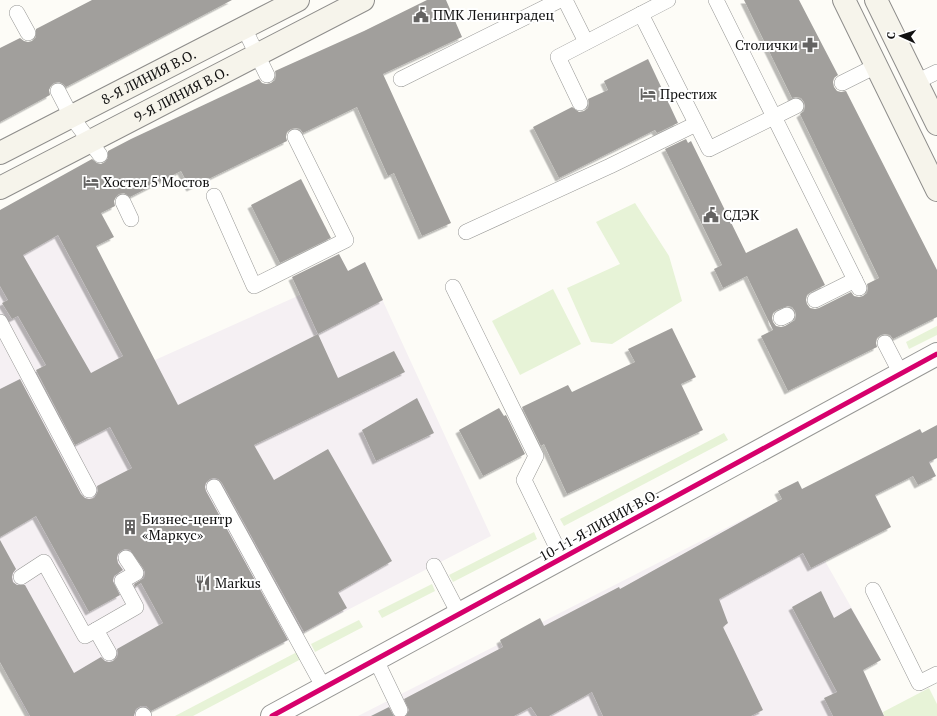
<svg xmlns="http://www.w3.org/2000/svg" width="937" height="716" font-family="'PT Serif',serif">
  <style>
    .industrial { fill: #f5f0f3 }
    .green { fill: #e7f3d7 }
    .building { fill: #a19f9c; fill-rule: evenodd; filter: url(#shadow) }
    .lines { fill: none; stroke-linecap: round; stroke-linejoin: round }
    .lane-casing { stroke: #979795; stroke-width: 16 }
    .street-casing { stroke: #979795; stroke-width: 24 }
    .secondary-casing { stroke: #8e8d8b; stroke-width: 24 }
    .lane { stroke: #fffffe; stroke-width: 15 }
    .street { stroke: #fffffe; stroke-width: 22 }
    .secondary { stroke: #f6f4eb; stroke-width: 22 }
    .cycleway-casing { stroke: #fff; stroke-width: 8 }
    .cycleway { stroke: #d6006c; stroke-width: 5 }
    .labels { text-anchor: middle; stroke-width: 4; stroke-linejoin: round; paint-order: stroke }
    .poi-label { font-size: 14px; fill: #111; stroke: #fff; text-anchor: start }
    .street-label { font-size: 14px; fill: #111; stroke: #fff }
  </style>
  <defs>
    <filter id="shadow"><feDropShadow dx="-3.5" dy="3.5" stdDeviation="0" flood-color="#0004"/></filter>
  </defs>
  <rect width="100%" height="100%" fill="#fdfcf7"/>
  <!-- industrial -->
  <g class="industrial">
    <polygon points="0,213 58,235 132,372 155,360 300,295 365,262 491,536 142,716 28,716 0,662"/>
    <polygon points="920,429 935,459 930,463 936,476 918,485 913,476 875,495 891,527 825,561 881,660 863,670 884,716 358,716"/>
  </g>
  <!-- green -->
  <g class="green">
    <polygon points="635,203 669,256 682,301 612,344 591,342 567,288 620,264 596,222"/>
    <polygon points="553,289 581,344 520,375 492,321"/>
    <polygon points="937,326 937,335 909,349 906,342"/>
    <polygon points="724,433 728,440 564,526 560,519"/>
    <polygon points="534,532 537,539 453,582 449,575"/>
    <polygon points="432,584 435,591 382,618 378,611"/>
    <polygon points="359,620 363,627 315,652 311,644"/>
    <polygon points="299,651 303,658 193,716 175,716"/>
    <polygon points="929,688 937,704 937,716 884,716 883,712"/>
  </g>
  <!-- building -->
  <g class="building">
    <polygon points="92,0 232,0 66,87 63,84 59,82 54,83 51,86 49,90 50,95 0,122 0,48 20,38 24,41 28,42 32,41 36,37 36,29"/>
    <path d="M 427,0 L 446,0 L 462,37 L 383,74 L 451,223 L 422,236 L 394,173 L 388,176 L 357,107 L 303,133 L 300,129 L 296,128 L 291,129 L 287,132 L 286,137 L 287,141 L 190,188 L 181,171 L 130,197 L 124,193 L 119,194 L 116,197 L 114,201 L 115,206 L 101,213 L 114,237 L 96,246 L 178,405 L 318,334 L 338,378 L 394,351 L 405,372 L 254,445 L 274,480 L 328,449 L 392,561 L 338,592 L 347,608 L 304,632 L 222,483 L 218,479 L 214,478 L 210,479 L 206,483 L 205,487 L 206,491 L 288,640 L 151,711 L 146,706 L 141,706 L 136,709 L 134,716 L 30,716 L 0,662 L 0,540 L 16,569 L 13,573 L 12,577 L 13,582 L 17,585 L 25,585 L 74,673 L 101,657 L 105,661 L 109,662 L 113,661 L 117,657 L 118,653 L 117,649 L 163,623 L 141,583 L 135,587 L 134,584 L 144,578 L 145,572 L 143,568 L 130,550 L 125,549 L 121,551 L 118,554 L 117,558 L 118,563 L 123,570 L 114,576 L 113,581 L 120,595 L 89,612 L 36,516 L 0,537 L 0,389 L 20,379 L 81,494 L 85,498 L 89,499 L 94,498 L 96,495 L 98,491 L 97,486 L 132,468 L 110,427 L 75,445 L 36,370 L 46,365 L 18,316 L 12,319 L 2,303 L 8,300 L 0,286 L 0,210 L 92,159 L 97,163 L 101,164 L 105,162 L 108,158 L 108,151 L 131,139 L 259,79 L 262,83 L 266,84 L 271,83 L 275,80 L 276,75 L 275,71 L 364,31 ZM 58,235 L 123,356 L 91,373 L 23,255 Z"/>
    <path d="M 744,0 L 799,0 L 838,75 L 834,78 L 833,82 L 834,87 L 837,91 L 841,92 L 846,91 L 937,270 L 937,317 L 893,339 L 890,335 L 885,334 L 881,335 L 877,338 L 876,343 L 877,347 L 788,391 L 761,336 L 773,330 L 747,276 L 723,288 L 714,269 L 722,265 L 665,149 L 686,139 L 688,143 L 691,141 L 746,253 L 797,228 L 825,285 L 811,292 L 807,295 L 806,300 L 807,304 L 810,308 L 815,309 L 819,308 L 851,292 L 854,296 L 859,297 L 863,296 L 867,293 L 868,288 L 867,284 L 879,278 L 800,114 L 804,111 L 805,106 L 804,102 L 801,98 L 796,97 L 792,98 ZM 788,306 L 792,307 L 795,311 L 796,315 L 795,320 L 785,326 L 781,327 L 776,326 L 773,322 L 772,318 L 773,313 L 777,310 Z"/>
    <polygon points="648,59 678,123 657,133 655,130 559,178 533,127 572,107 579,112 584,111 588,108 589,103 588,99 608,90 604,81"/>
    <polygon points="301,179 331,238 280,263 251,205"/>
    <polygon points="339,254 348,271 365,262 383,300 318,334 292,277"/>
    <polygon points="672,328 696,377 681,384 703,430 567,494 544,444 541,446 522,407 568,385 572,392 635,362 628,349"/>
    <polygon points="417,398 434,433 376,461 362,430"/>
    <polygon points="499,408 504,416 506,415 525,454 483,476 459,430"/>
    <polygon points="937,425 937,458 929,462 936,476 918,485 913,476 875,495 891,527 811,568 803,553 719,599 728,623 723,627 763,710 751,716 603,716 592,692 549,716 537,716 531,707 514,716 406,716 409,710 404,699 503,647 500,640 529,624 540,618 544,626 619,587 620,589 782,499 778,491 798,481 802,489 920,429 922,433"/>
    <polygon points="821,591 834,618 851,608 881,660 863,670 884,716 833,716 824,698 837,692 792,607"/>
    <polygon points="389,707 394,716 371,716"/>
  </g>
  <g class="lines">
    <defs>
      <g id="lane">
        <polyline points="565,0 586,42"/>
        <polyline points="716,0 859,288"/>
        <polyline points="17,13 28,33"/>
        <polyline points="641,14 709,149 796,106"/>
        <polyline points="244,28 267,75"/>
        <polyline points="401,79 560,0"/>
        <polyline points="916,82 937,72"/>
        <polyline points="842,83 876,66"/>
        <polyline points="58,91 71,116 100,155"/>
        <polyline points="580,103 558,57 668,0"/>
        <polyline points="214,196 254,286 346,240 295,137"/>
        <polyline points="123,202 131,219"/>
        <polyline points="466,232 610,166 696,124"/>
        <polyline points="453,287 536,456 524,480 562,558"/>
        <polyline points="815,300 855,280"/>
        <polyline points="781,318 787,315"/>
        <polyline points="0,322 89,490"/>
        <polyline points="885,343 901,374"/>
        <polyline points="214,487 324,688"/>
        <polyline points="434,566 459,614"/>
        <polyline points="21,577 44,562 85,636 96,630"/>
        <polyline points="873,590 919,683 937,674"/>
        <polyline points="109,653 96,630 136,607 122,581 136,573 126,558"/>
        <polyline points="376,660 400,710"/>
        <polyline points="143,715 144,716"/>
      </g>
      <polyline id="street" points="272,716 937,354"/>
      <g id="secondary">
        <polyline points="844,0 937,190"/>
        <polyline points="876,0 937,124"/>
        <path id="s1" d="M 0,153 L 298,0"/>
        <path id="s2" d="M 0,188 L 363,0"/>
      </g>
    </defs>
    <!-- lane casing -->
    <use href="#lane" class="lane-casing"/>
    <!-- street casing -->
    <use href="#street" class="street-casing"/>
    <!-- secondary casing -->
    <use href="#secondary" class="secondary-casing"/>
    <!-- lane -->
    <use href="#lane" class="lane"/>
    <!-- street -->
    <use href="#street" class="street"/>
    <!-- secondary -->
    <use href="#secondary" class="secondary"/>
    <defs>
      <polyline id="cycleway" points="272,716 937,354"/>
    </defs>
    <!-- cycleway casing -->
    <use href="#cycleway" class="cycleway-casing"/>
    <!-- cycleway -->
    <use href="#cycleway" class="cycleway"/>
  </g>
  <!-- icons -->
  <defs>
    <symbol id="civic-bare" viewBox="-9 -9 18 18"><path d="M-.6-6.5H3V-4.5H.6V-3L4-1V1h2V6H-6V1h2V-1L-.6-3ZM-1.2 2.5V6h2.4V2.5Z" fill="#646362" stroke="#fff" stroke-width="2.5" paint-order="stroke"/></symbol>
    <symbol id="pharmacy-bare" viewBox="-9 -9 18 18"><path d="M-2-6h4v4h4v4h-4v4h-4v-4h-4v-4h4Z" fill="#646362" stroke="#fff" stroke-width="2.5" paint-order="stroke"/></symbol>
    <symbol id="hotel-bare" viewBox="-9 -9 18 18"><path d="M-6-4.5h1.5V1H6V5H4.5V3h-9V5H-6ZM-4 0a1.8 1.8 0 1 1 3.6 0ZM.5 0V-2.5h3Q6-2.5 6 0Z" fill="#646362" stroke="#fff" stroke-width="2.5" paint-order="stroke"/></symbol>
    <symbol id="building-bare" viewBox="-9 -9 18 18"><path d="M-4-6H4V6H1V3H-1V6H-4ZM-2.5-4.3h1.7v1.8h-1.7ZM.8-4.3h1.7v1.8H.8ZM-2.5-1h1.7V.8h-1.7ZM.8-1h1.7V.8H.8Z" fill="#646362" stroke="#fff" stroke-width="2.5" paint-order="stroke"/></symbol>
    <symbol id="restaurant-bare" viewBox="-9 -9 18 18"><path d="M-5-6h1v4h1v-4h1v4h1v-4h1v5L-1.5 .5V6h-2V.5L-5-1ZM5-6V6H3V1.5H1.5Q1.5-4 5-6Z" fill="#646362" stroke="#fff" stroke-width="2.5" paint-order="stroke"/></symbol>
  </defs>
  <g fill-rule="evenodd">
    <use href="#civic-bare" x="410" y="4" width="22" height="22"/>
    <use href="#pharmacy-bare" x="799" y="34" width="22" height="22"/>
    <use href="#hotel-bare" x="637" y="83" width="22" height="22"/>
    <use href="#hotel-bare" x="80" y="171" width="22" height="22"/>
    <use href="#civic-bare" x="700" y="204" width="22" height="22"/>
    <use href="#building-bare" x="119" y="516" width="22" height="22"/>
    <use href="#restaurant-bare" x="192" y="572" width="22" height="22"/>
  </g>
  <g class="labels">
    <!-- poi labels -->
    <g class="poi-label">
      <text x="433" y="20">ПМК Ленинградец</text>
      <text x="798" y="50" text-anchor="end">Столички</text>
      <text x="660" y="99">Престиж</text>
      <text x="103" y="187">Хостел 5 Мостов</text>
      <text x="723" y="220">СДЭК</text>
      <text x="142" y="524">Бизнес-центр<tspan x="142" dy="16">«Маркус»</tspan></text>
      <text x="215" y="588">Markus</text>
    </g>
    <!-- street labels -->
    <g class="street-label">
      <text dy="5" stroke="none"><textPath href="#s1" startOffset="167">8-Я ЛИНИЯ В.О.</textPath></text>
      <text dy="5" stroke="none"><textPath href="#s2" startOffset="204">9-Я ЛИНИЯ В.О.</textPath></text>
      <text transform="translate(599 525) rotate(-29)" y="5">10-11-Я ЛИНИИ В.О.</text>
    </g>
  </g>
  <!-- north arrow -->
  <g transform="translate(901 36) rotate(273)" stroke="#ffffff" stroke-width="3" paint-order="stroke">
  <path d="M0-3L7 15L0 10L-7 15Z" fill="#111111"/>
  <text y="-6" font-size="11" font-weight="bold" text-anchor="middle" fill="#111111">С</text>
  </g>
</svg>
